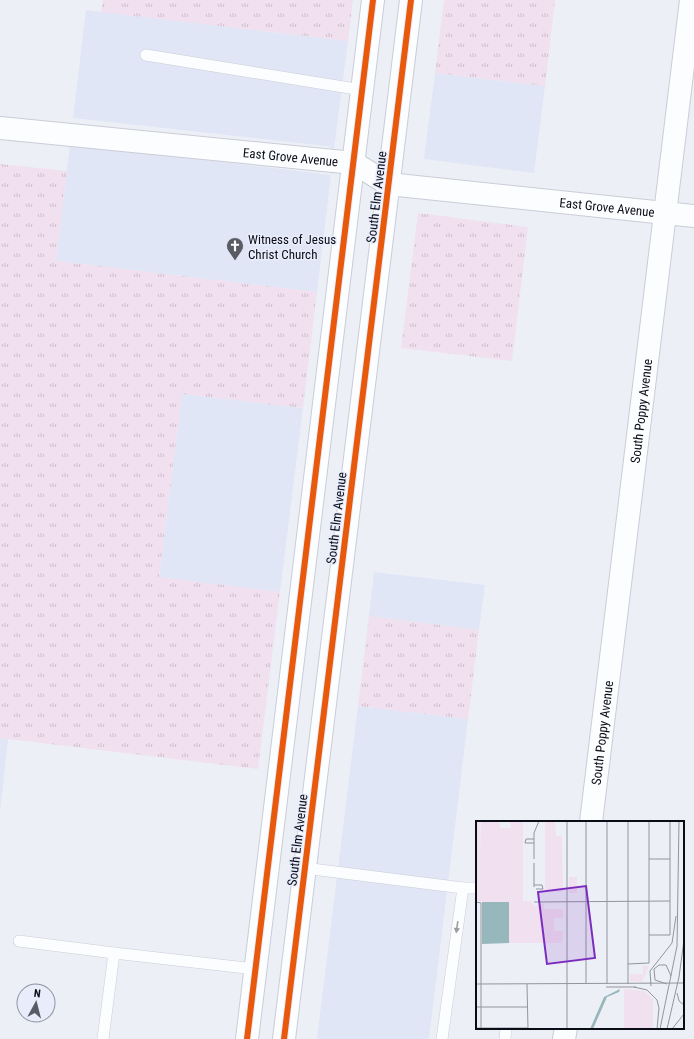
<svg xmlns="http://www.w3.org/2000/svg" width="694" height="1039" font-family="'Roboto Condensed',sans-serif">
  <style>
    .built { fill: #e0e6f5 }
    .grass { fill: url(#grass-tufts) }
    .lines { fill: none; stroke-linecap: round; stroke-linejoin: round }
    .lane-casing { stroke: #cacdd7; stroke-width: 12 }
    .street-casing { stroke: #cacdd7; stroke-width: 24 }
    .secondary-casing { stroke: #cacdd7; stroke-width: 24 }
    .lane { stroke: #fcfdfe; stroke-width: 11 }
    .street { stroke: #fcfdfe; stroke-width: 22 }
    .secondary { stroke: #fcfdfe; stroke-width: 22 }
    .cycleway-casing { stroke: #e9edfb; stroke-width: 8 }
    .cycleway { stroke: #e8590c; stroke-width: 6 }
    .oneway { fill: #9b9da2 }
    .labels { text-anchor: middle; stroke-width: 3; stroke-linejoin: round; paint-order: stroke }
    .street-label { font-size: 13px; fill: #0a0d17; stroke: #e9edfb }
    .poi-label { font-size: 13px; fill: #0a0d17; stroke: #e9edfb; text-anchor: start }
    .inset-road { fill: none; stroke: #92959d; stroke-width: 1 }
    .view { fill: #7b2cbf; fill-opacity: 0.15; stroke: #7b2cbf; stroke-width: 2 }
    .inset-edge { fill: none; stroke: #0a0d17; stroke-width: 2 }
  </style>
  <defs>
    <pattern id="grass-tufts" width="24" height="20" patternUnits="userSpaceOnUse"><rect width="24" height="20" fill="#f1e0ef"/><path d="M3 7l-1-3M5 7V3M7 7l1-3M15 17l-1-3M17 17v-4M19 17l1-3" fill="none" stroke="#cdbfcc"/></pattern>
  </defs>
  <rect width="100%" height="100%" fill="#edeff7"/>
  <!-- built -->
  <g class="built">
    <polygon points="86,10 348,41 334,149 327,146 73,118"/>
    <polygon points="435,73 545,86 534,173 424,159"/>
    <polygon points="70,144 331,175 317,292 56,261"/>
    <polygon points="182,394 303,408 280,592 159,578"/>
    <polygon points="374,572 485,585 479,630 369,616"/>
    <polygon points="358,706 468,719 429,1039 317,1039"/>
    <polygon points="0,738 8,739 0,812"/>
  </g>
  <!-- grass -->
  <g class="grass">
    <polygon points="103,0 353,0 348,41 101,12"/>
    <polygon points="444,0 555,0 545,86 435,73"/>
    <polygon points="0,164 67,171 56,261 317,292 303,408 182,394 159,577 280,592 258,769 0,738"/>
    <polygon points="418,213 528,227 512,361 401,348"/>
    <polygon points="369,616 479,630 468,719 358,706"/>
  </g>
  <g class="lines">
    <defs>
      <g id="lane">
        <polyline points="146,55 362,90"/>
        <polyline points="304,868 463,888 477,888"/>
        <polyline points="19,941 114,953"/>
        <polyline points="103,1039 114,953 255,969"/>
        <polyline points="442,1039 463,888"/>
        <polyline points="505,1039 506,1028"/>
      </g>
      <g id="street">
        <path id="s1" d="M 0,128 L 354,163 L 388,184 L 694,216"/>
        <path id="s2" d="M 591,822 L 691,0"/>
        <polyline points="564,1039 566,1028"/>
      </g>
      <g id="secondary">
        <polyline points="247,1039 373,0"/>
        <polyline points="284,1039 411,0"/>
      </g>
    </defs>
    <!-- lane casing -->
    <use href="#lane" class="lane-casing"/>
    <!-- street casing -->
    <use href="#street" class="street-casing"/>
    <!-- secondary casing -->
    <use href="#secondary" class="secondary-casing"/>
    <!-- lane -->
    <use href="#lane" class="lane"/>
    <!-- street -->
    <use href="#street" class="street"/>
    <!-- secondary -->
    <use href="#secondary" class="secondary"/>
    <defs>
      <g id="cycleway">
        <polyline points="247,1039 373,0"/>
        <polyline points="284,1039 411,0"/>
      </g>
    </defs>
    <!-- cycleway casing -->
    <use href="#cycleway" class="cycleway-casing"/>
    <!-- cycleway -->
    <use href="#cycleway" class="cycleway"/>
  </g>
  <!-- one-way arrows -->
  <defs><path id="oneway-solid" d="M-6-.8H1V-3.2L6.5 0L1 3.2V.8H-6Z"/></defs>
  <use class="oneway" href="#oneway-solid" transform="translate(457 927) rotate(98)"/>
  <!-- icons -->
  <defs>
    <symbol id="church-pin" viewBox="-11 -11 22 30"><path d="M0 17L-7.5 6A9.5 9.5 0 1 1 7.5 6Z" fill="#595c65" stroke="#e9edfb"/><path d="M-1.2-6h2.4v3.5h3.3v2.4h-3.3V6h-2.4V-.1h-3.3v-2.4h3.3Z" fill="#fff"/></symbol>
  </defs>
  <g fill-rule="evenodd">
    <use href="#church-pin" x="225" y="236" width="20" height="27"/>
  </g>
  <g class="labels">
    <!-- street labels -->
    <g class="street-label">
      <text dy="5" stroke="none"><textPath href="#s1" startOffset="292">East Grove Avenue</textPath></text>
      <text transform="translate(376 197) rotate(-83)" y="5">South Elm Avenue</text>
      <text dy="5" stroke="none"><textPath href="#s1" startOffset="616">East Grove Avenue</textPath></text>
      <text dy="5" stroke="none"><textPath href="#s2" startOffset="414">South Poppy Avenue</textPath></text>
      <text transform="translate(336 518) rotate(-83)" y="5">South Elm Avenue</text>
      <text dy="5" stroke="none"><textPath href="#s2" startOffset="90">South Poppy Avenue</textPath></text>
      <text transform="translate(297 840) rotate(-83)" y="5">South Elm Avenue</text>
    </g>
    <!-- poi labels -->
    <g class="poi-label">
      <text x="248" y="244">Witness of Jesus<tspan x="248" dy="15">Christ Church</tspan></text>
    </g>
  </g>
  <!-- overview -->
  <g transform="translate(476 821)">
    <rect width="208" height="208" fill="#edeff7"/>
    <path d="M 0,0 L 4,0 L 5,32 L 5,0 L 23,0 L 24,7 L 35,7 L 35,0 L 47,0 L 47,80 L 55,80 L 58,85 L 68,82 L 68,88 L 87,88 L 87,97 L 78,97 L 78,110 L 87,110 L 86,122 L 33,122 L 33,81 L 6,81 L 0,79 ZM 69,0 L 79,0 L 80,15 L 86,15 L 87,71 L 69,71 ZM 93,56 L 101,56 L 101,72 L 93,72 ZM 167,145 L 173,145 L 166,161 L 154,160 L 154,153 L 167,153 ZM 148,168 L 168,170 L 177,178 L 177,208 L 144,208 L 148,206 Z" fill="#f1e0ef"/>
    <path d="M 6,81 L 33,81 L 33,122 L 6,123 ZM 144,168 L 143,171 L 131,176 L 117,208 L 114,208 L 128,176 Z" fill="#96b7bc"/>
    <path class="inset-road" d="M 91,0 L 91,208M 110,0 L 110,163M 131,0 L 131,163M 152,0 L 152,163M 58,18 L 50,18 L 49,22 L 58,22M 58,38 L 58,12 L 63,0M 173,38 L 194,38M 58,64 L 66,64 L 67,68 L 60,68M 58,66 L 58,42M 0,81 L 5,82 L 5,208M 58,81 L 194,80M 173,114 L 194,114 L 194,0M 152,143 L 173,142 L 173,0M 0,163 L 208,162M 51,163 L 52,208M 191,163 L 179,159 L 178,148 L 183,144 L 190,144 L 195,155M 175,165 L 174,150 L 196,122 L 200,95M 130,166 L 160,166M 158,166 L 171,169 L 181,179 L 183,187 L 181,208M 201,172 L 203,180 L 208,184M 0,186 L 51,186M 0,207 L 52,207M 184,208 L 201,125 L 203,0M 191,208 L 203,156 L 208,119M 196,208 L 208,193"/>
    <path class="view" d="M 110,65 L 119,137 L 71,143 L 62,71 Z"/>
    <rect width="208" height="208" class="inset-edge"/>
  </g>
  <!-- north arrow -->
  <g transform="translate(36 1003) rotate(7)"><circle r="19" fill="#e9edfb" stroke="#9093a0"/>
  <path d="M0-3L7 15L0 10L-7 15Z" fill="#595c65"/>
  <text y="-6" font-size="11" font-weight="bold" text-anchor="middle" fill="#0a0d17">N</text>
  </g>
</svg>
